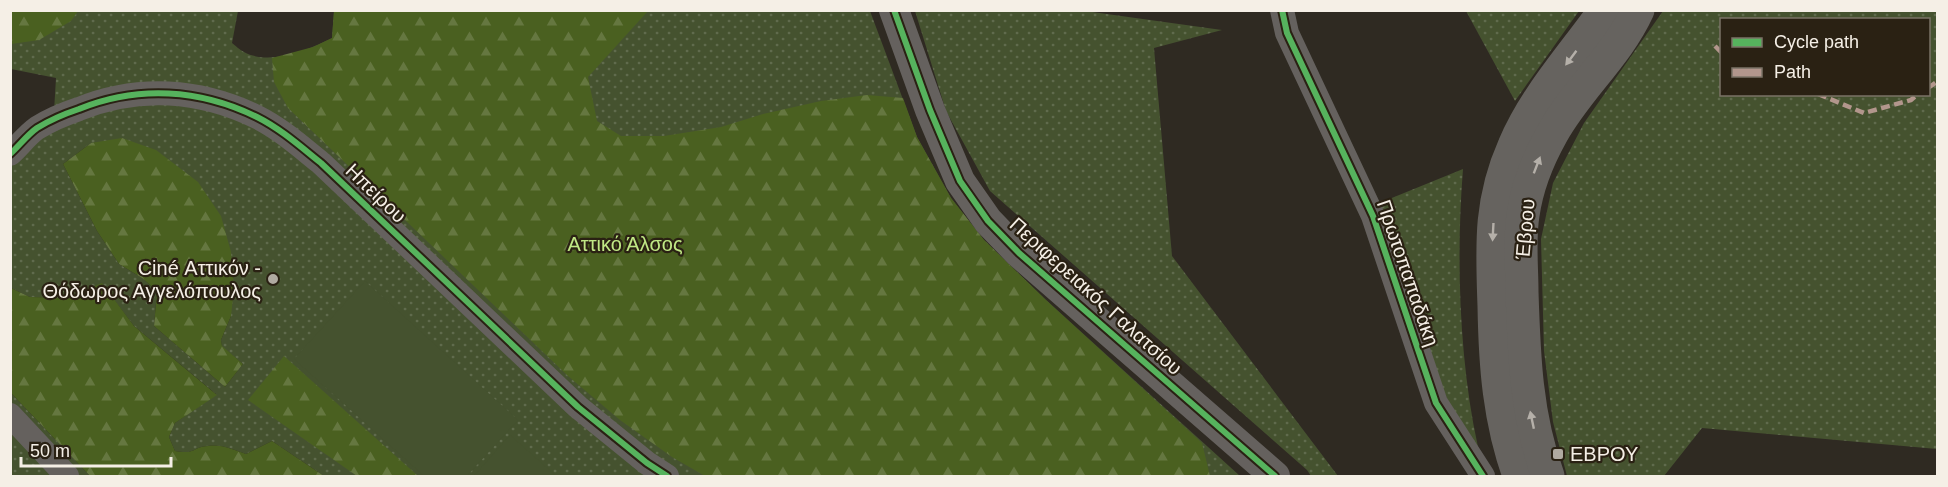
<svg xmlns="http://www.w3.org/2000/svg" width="1948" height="487" font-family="Helvetica,sans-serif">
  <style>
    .green { fill: url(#green-dots); fill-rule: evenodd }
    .forest { fill: url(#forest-firs) }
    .pitch { fill: #45522f }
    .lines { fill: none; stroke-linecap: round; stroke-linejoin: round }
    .minor { stroke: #65615e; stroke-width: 24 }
    .tertiary { stroke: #65615e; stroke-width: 30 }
    .secondary { stroke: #66635f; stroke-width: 33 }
    .quiet { stroke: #b2968c; stroke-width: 4.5; stroke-dasharray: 9 4.5; stroke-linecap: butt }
    .cycleway-casing { stroke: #2a2113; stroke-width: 10 }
    .cycleway { stroke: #56b35d; stroke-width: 6 }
    .oneway { fill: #b5b0a9 }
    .poi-dot { fill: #b0aaa1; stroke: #2a2113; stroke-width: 2 }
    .labels { text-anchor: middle; stroke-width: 4.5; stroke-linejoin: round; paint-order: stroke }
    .street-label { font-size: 20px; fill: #f5efe6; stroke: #2a2113 }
    .park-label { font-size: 20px; fill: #c0e885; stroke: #2a2113 }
    .poi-label { font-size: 20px; fill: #f5efe6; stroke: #2a2113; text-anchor: end }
  </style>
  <defs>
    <pattern id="green-dots" width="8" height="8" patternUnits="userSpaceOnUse" patternTransform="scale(1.5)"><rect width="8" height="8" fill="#45522f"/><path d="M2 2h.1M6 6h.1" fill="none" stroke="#606b4d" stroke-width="1.8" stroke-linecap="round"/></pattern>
    <pattern id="forest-firs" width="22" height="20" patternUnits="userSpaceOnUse" patternTransform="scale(1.5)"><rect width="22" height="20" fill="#4a6020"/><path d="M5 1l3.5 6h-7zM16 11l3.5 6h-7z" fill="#657740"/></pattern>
  </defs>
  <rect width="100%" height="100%" fill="#2f2a22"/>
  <!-- green -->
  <g class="green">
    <polygon points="1078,10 1222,30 1154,48 1172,256 1338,476 1311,476 1307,470 990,191 946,111 915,11"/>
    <path d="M 10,11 L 238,11 L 232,43 C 236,46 240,50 244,52 C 269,66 309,50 332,38 L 334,11 L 870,11 L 917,137 L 951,198 L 984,240 L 1046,300 L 1240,476 L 324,476 L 272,441 L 246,454 C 234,450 222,444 208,446 C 192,447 196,455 175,451 L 169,437 L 175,423 L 216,394 L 134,326 L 102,284 L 66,299 L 30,297 L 11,288 L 11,163 L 53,128 L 56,78 L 11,69 ZM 91,143 L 231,316 L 221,340 L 222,347 L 243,364 L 225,387 L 154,326 L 157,291 L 142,278 L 119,264 L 97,231 L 63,164 Z"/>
    <polygon points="1466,11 1579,11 1515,101"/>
    <path d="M 1663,11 L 1937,11 L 1937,449 L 1702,428 L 1664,476 L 1567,476 L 1553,422 L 1544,351 L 1541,239 L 1553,183 L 1584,123 ZM 1722,20 L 1928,20 L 1928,94 L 1722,94 Z"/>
    <path d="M 1463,169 C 1456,257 1459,360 1478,447 L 1453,413 L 1435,370 L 1377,204 Z"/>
    <polygon points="11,393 90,476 11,476"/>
  </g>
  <!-- forest -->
  <g class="forest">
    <polygon points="10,11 11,10 78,11 71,21 39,40 11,44"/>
    <polygon points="334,11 648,11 588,77 597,121 621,136 664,136 721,127 763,114 821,101 867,95 903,98 917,137 951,198 984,240 1046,300 1202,443 1210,476 705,476 672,457 620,420 568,376 288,108 274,82 272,58 313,47 332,38"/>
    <polygon points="122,138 156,150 198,182 221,216 231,252 234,288 231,316 221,340 222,346 243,364 225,387 154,326 157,291 142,278 119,264 97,231 63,164 91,143"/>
    <path d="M 102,283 L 134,326 L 217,395 L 175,423 L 169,437 L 175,451 C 196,455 192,447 208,446 C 222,444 234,450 246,454 L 272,441 L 324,476 L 90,476 L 11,393 L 11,288 L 30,297 L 66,298 Z"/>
    <polygon points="284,356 418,476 357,476 248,400"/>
  </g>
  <!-- pitch -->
  <g class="pitch">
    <polygon points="365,281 518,420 467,476 424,476 294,359"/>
    <polygon points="510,435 555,475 553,476 474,476"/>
  </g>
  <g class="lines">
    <!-- minor -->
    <g class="minor">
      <polyline points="1282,10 1287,33 1373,216 1436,403 1483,476"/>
      <path d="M 10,154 C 19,146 27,135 37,128 C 50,120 64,114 79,109 C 138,85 200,89 257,117 C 281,129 301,147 321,163 L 578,407 L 647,463 L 667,476"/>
      <polyline points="10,415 67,476"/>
    </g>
    <!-- tertiary -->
    <polyline class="tertiary" points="894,10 930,110 960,181 988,221 1019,253 1275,476"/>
    <!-- secondary -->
    <g class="secondary">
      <path d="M 1519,476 C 1499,420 1495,366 1494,306 C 1492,247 1489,202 1514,146 C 1535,96 1574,54 1605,10"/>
      <path d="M 1548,476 C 1526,416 1524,355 1522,292 C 1522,267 1519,240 1523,215 C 1527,186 1538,159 1552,134 C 1576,90 1617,56 1638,10"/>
    </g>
    <!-- quiet -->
    <g class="quiet">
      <polyline points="1715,46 1722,53"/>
      <polyline points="1928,88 1938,81"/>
      <polyline points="1818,94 1864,113 1911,100 1918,94"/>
    </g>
    <defs>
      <g id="cycleway">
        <polyline points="894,10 930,110 960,181 988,221 1019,253 1275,476"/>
        <polyline points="1282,10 1287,33 1373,216 1436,403 1483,476"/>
        <path d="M 10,154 C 19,146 27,135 37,128 C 50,120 64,114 79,109 C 138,85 200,89 257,117 C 281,129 301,147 321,163 L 578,407 L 647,463 L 667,476"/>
      </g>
    </defs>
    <!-- cycleway casing -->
    <use href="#cycleway" class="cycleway-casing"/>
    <!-- cycleway -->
    <use href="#cycleway" class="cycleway"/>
  </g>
  <!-- one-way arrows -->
  <defs><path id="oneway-solid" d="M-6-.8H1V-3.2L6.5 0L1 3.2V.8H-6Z" transform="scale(1.5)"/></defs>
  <g class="oneway">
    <use href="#oneway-solid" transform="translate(1571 58) rotate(127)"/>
    <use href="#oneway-solid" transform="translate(1537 165) rotate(-69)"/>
    <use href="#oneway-solid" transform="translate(1493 232) rotate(93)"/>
    <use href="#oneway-solid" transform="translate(1532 420) rotate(-102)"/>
  </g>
  <!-- markers -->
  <g class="poi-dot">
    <circle cx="273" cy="279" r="6"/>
    <rect x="1552" y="448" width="12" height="12" rx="3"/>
  </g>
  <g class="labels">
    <!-- street labels -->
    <g class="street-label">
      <text transform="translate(376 193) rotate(44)" y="7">Ηπείρου</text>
      <text transform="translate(1525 229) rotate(-85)" y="7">Έβρου</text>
      <text transform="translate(1408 273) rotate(71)" y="7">Πρωτοπαπαδάκη</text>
      <text transform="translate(1096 296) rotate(42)" y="7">Περιφερειακός Γαλατσίου</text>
    </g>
    <!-- park labels -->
    <g class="park-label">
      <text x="625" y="251">Αττικό Άλσος</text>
    </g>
    <!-- poi labels -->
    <g class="poi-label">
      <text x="261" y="275">Ciné Αττικόν -<tspan x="261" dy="23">Θόδωρος Αγγελόπουλος</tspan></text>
      <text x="1570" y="461" text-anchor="start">ΕΒΡΟΥ</text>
    </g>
  </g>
  <!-- border -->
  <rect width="1948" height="487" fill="none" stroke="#f5efe6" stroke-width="24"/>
  <!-- legend -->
  <rect x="1720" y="18" width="210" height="78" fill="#2a2113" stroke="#7b7367" stroke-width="1.5"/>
  <rect x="1732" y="38" width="30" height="9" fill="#56b35d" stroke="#7b7367" stroke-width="1.5"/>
  <text x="1774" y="48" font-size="18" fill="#f5efe6">Cycle path</text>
  <rect x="1732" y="68" width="30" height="9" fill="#b2968c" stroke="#7b7367" stroke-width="1.5"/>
  <text x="1774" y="78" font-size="18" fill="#f5efe6">Path</text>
  <!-- scale -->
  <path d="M21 457v9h150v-9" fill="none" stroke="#f5efe6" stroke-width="3"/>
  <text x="30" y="457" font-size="18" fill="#f5efe6" stroke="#2a2113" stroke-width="4.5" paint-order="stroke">50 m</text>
</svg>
